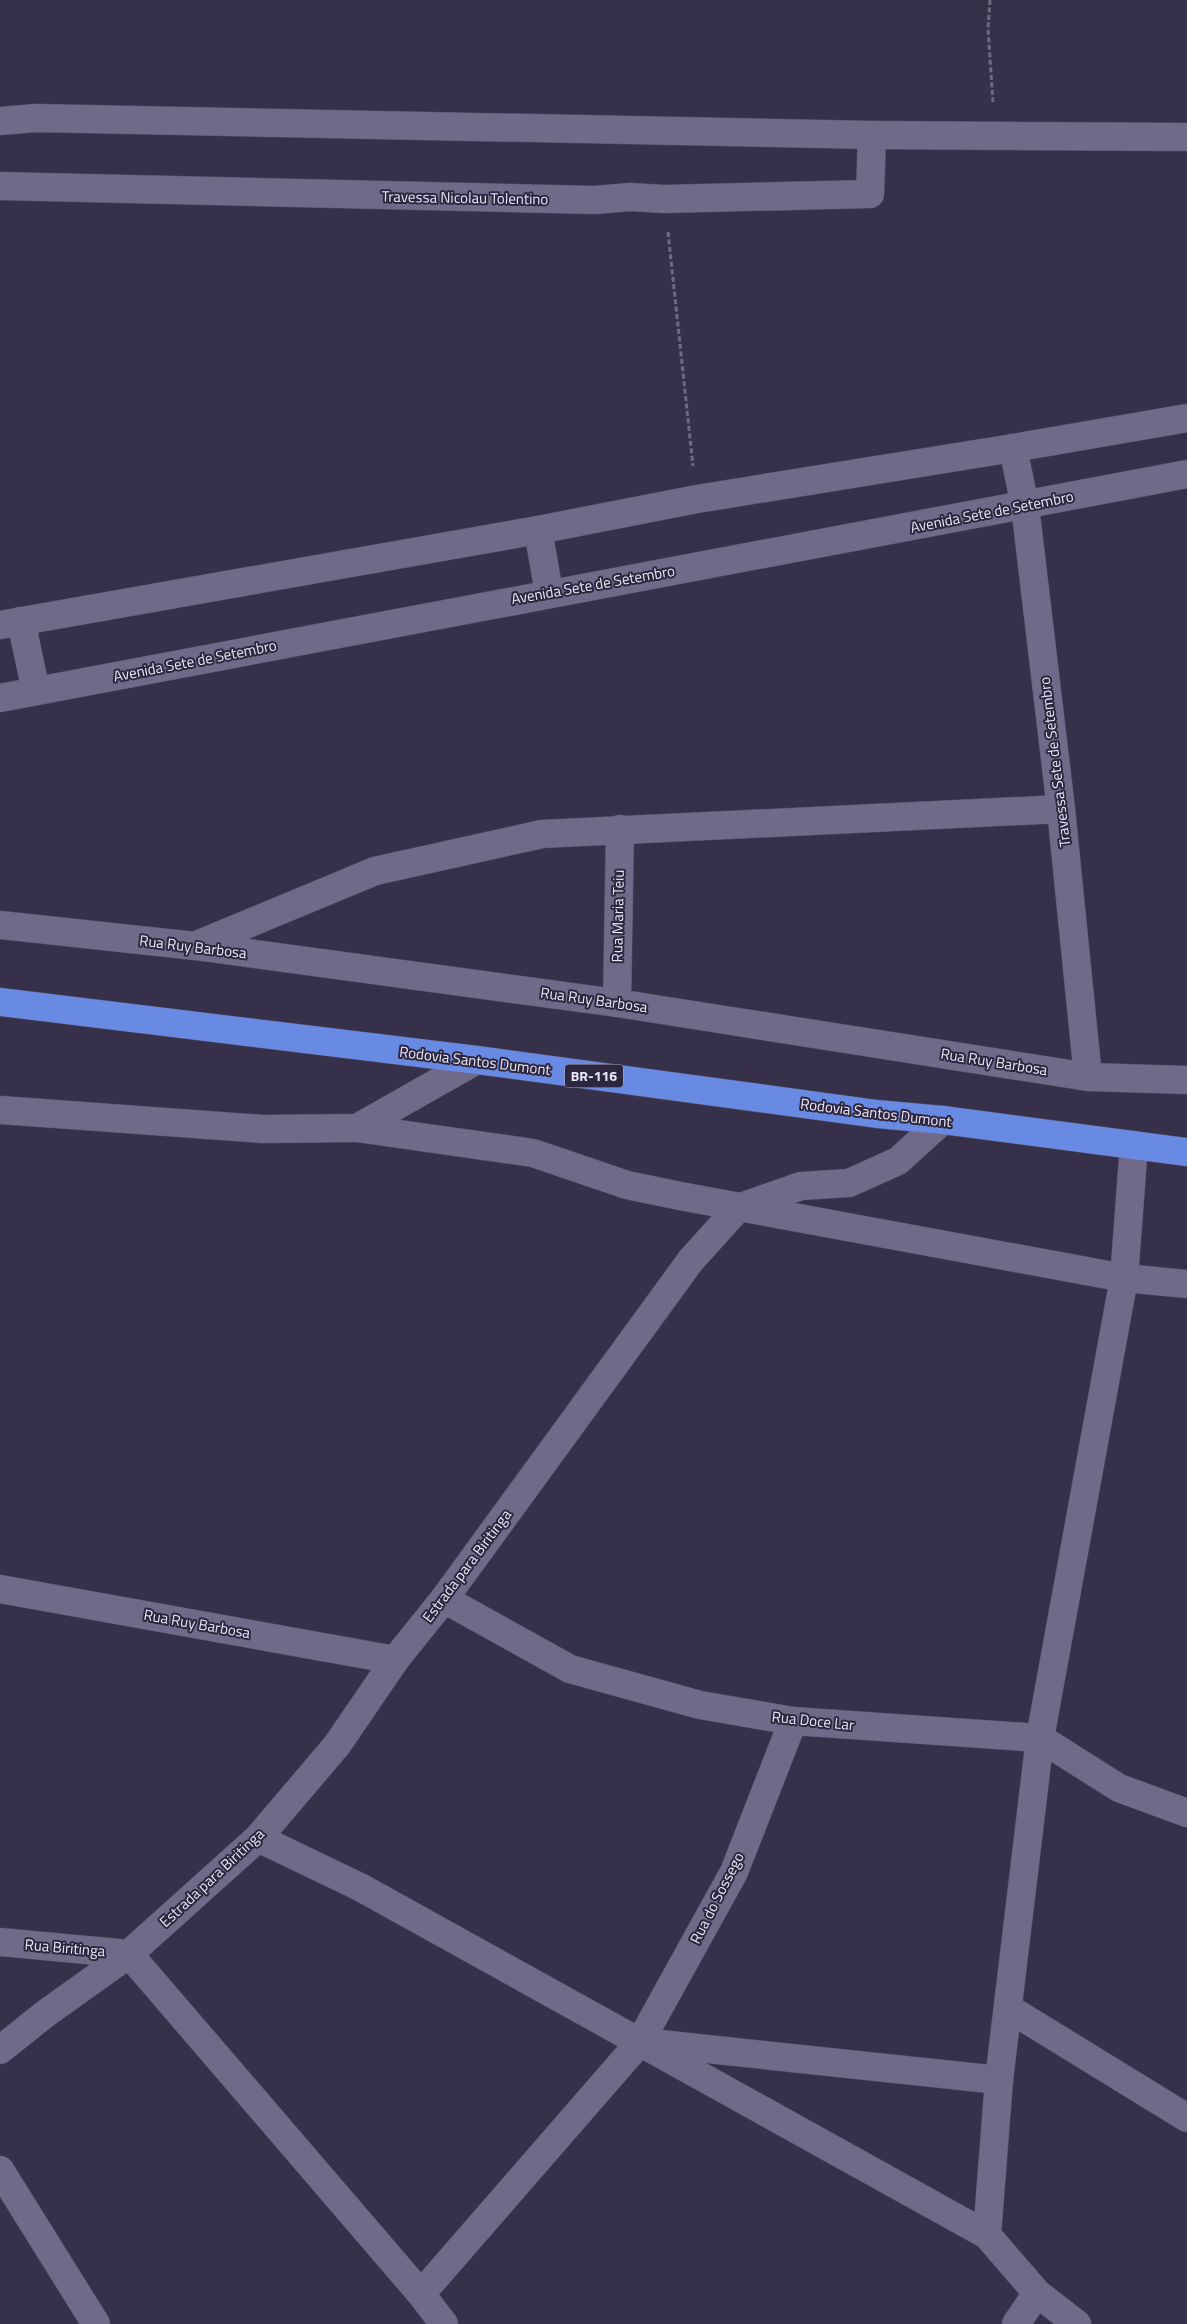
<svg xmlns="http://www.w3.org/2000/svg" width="1187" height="2324" font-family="'Titillium Web',sans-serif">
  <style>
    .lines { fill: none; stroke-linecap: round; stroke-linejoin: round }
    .street-casing { stroke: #534d64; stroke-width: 29 }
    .secondary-casing { stroke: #534d64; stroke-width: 29 }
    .highway-casing { stroke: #534d64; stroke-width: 29 }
    .path { stroke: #6f6a81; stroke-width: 3; stroke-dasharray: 5 2.5; stroke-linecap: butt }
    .street { stroke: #706987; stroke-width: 28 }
    .secondary { stroke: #706987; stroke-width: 28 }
    .highway { stroke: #688ae3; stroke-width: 28 }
    .labels { text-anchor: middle; stroke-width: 4; stroke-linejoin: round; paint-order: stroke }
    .shield { fill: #2d263f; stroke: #b1acc0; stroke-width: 1 }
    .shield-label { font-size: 14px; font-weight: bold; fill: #e9e6f7 }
    .street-label { font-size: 15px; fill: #e9e6f7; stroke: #2d263f }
  </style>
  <rect width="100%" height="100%" fill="#37304a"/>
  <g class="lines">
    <defs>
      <g id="street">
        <polyline points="0,121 36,118 872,135 1187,137"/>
        <polyline points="0,186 595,200 630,197 664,199 870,194 872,135"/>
        <polyline points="1013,448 1025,506 1061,809 1088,1077"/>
        <polyline points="0,925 195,946 617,1003 1088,1077 1187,1080"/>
        <polyline points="197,945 375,871 542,834 1061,809"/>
        <polyline points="617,1003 620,829"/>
        <polyline points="477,1060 357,1128 533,1153 627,1185 680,1196 1124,1278 1187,1284"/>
        <polyline points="0,1110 263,1129 357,1128"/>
        <polyline points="0,1589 395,1660"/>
        <polyline points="444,1599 570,1669 700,1705 793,1721 1040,1738 1119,1788 1187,1813"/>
        <polyline points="258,1838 360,1887 987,2235 1037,2293 1077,2324"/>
        <polyline points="0,1942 129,1954 421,2294 444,2324"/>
        <polyline points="1008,2008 1187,2118"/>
        <polyline points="651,2043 999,2080"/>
        <polyline points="0,2050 45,2014 129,1954 258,1838 337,1745 395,1660 444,1599 691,1260 738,1208 801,1186 849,1183 898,1161 943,1120"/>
        <polyline points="0,2170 96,2324"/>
        <polyline points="987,2235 999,2080 1040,1738 1124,1278 1134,1145"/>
        <polyline points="421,2294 640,2042 734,1872 793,1721"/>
        <polyline points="1016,2324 1037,2293"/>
      </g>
      <g id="secondary">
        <polyline points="538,530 549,593"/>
        <polyline points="21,621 36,691"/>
        <polyline points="0,625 538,530 697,499 1013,448 1187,418"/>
        <polyline points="0,698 1187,474"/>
      </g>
      <polyline id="highway" points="0,1002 477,1060 877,1114 943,1120 1187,1152"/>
    </defs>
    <!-- street casing -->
    <use href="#street" class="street-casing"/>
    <!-- secondary casing -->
    <use href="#secondary" class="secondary-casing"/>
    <!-- highway casing -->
    <use href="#highway" class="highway-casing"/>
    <!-- path -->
    <g class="path">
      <polyline points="990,0 988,29 993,102"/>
      <polyline points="668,232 693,466"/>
    </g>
    <!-- street -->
    <use href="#street" class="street"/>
    <!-- secondary -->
    <use href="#secondary" class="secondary"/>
    <!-- highway -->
    <use href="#highway" class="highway"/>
  </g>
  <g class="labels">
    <!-- shield labels -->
    <rect class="shield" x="565" y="1064.5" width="58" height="23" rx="4"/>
    <g class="shield-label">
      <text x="594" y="1081">BR-116</text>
    </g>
    <!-- street labels -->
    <g class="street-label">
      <text transform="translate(465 198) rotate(1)" y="5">Travessa Nicolau Tolentino</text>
      <text transform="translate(992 512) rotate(-11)" y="5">Avenida Sete de Setembro</text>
      <text transform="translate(593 585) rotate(-10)" y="5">Avenida Sete de Setembro</text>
      <text transform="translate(195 661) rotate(-11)" y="5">Avenida Sete de Setembro</text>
      <text transform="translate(1055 762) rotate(-97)" y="5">Travessa Sete de Setembro</text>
      <text transform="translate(618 916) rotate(-89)" y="5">Rua Maria Teiu</text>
      <text transform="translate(193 947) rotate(7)" y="5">Rua Ruy Barbosa</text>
      <text transform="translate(594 1000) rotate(8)" y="5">Rua Ruy Barbosa</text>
      <text transform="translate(475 1061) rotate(7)" y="5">Rodovia Santos Dumont</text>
      <text transform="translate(994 1062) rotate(9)" y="5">Rua Ruy Barbosa</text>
      <text transform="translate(876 1113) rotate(7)" y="5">Rodovia Santos Dumont</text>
      <text transform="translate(467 1566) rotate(-53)" y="5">Estrada para Biritinga</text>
      <text transform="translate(197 1624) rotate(10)" y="5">Rua Ruy Barbosa</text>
      <text transform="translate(813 1721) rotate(6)" y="5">Rua Doce Lar</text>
      <text transform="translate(212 1878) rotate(-43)" y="5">Estrada para Biritinga</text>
      <text transform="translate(717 1898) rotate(-63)" y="5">Rua do Sossego</text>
      <text transform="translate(65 1948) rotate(5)" y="5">Rua Biritinga</text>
    </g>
  </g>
</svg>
